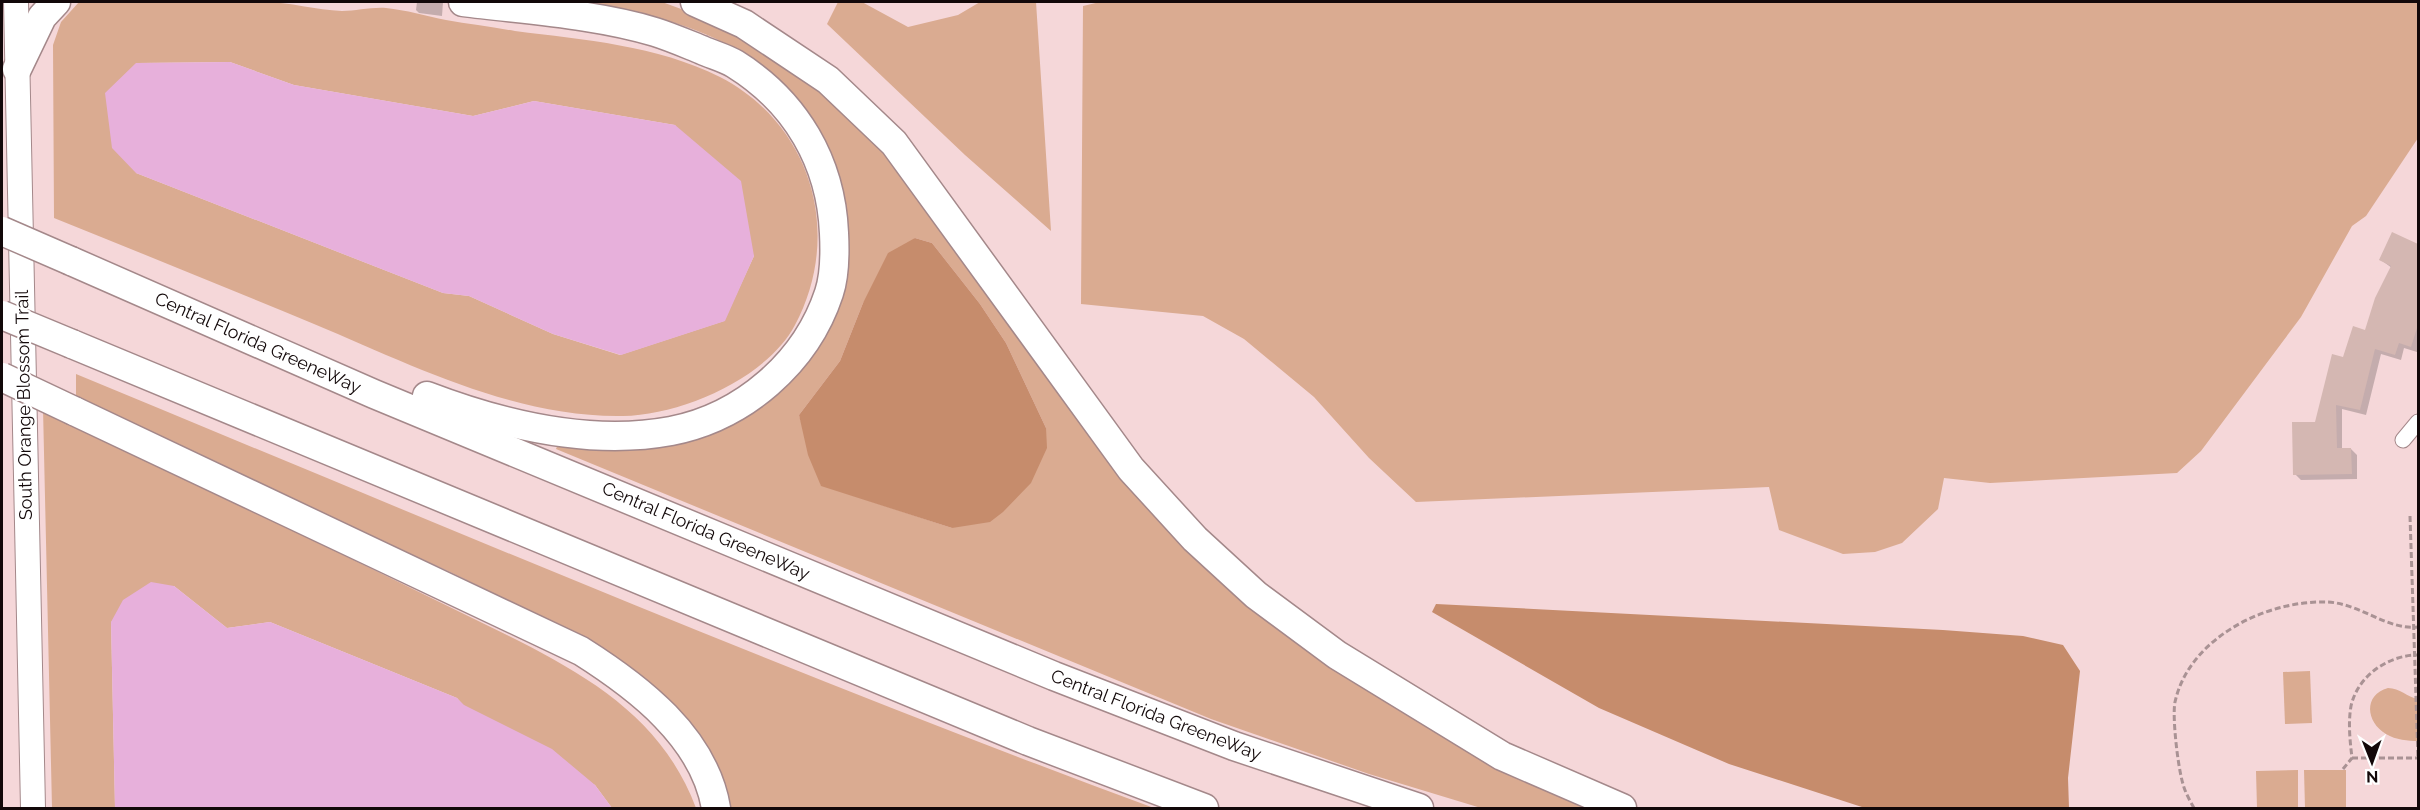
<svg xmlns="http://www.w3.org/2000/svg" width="2420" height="810" font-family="Raleway,sans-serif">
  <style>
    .green { fill: #daab91; fill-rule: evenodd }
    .forest { fill: #c68c6c }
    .water { fill: #e7b0db }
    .shadow { fill: #0003 }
    .building { fill: #d4b7b2 }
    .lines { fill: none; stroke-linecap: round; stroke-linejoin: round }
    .street-casing { stroke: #a4888a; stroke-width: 17 }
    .primary-casing { stroke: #a4888a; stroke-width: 26 }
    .highway-casing { stroke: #a4888a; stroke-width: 31 }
    .path { stroke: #a99294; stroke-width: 3; stroke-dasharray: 6 3; stroke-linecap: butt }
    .street { stroke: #fff; stroke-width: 15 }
    .primary { stroke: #fff; stroke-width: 24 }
    .highway { stroke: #fff; stroke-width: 28 }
    .highway-bridge-casing { stroke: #a4888a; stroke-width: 31; stroke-linecap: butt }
    .highway-bridge { stroke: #fff; stroke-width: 28 }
    .labels { text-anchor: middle; stroke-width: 4.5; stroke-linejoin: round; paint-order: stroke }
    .street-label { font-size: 18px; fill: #120809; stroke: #fff }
  </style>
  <rect width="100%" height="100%" fill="#f5d7d9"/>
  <!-- green -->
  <g class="green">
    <path d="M 79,2 C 140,2 202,0 263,2 C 290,2 316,10 342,11 C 356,11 371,7 386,8 C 406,10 426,16 446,20 C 469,24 492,27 515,31 C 585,40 656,45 720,77 C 813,125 843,235 795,325 C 767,378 682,415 623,416 C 515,418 412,365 314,324 C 227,288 141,253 54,218 L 53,45 L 61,22 ZM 230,62 L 294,85 L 473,116 L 534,101 L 675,125 L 754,256 L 724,321 L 620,355 L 553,334 L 469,296 L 443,293 L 136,173 L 137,63 Z"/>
    <path d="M 583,2 L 662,2 L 714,21 L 787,62 L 875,136 L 1207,564 L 1601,808 L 1481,808 L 1369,774 L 1211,719 L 556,449 L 558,444 C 615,452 674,452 728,427 C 832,379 874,259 832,155 C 819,123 792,102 768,79 C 760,71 751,60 742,54 C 699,24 634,11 583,2 ZM 915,238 L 932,243 L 980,304 L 1006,343 L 1046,428 L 952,528 L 821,485 L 799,415 L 840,361 L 863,303 Z"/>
    <polygon points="838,2 862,2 908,27 958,15 980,2 1036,2 1051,231 965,155 827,24"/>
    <polygon points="1100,2 2418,2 2418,138 2366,216 2352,226 2301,317 2201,451 2177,473 1990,483 1944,478 1938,509 1902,543 1875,552 1843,554 1779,530 1769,487 1416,502 1369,458 1314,397 1244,339 1203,316 1081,304 1083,6"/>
    <path d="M 76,374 C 434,522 791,674 1154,808 L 729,808 L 579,635 L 448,571 L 268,491 L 76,400 Z"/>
    <path d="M 43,408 L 519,641 C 597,681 664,723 696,808 L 612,808 L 595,785 L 463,705 L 457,698 L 270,622 L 227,628 L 174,586 L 111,622 L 115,808 L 52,808 Z"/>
    <polygon points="2310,671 2312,723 2285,724 2283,672"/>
    <path d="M 2388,688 C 2400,688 2407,697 2418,699 L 2418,741 C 2408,741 2396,740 2386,734 C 2366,722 2363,695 2388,688 Z"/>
    <polygon points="2298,770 2298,808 2257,808 2256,771"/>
    <polygon points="2304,770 2346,770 2346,808 2305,808"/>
  </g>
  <!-- forest -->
  <g class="forest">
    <polygon points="915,238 932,243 980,304 1006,343 1046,428 1047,448 1031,483 1003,512 990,522 952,528 821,486 808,455 799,415 840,361 863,303 888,253"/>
    <polygon points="1436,604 1943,630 2023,636 2063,645 2080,671 2068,778 2069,808 1865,808 1729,764 1599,708 1432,612"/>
  </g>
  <!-- water -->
  <g class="water">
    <polygon points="230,62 294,85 473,116 534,101 675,125 741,181 754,256 725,321 621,355 553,334 469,296 443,293 136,173 112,148 105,93 136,63"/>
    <polygon points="151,582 174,586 227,628 270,622 457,698 464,705 552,749 595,785 612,808 115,808 111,622 123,600"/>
  </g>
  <!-- shadow -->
  <g class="shadow">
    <polygon points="417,2 443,2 442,16 419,13 416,10"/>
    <polygon points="2418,242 2417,352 2404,348 2401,360 2381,354 2366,415 2342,409 2342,450 2351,449 2357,455 2357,479 2301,480 2295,474 2316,423 2344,359 2366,332 2392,268 2381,260 2417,245"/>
  </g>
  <!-- building -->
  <polygon class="building" points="2392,232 2418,244 2418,325 2411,347 2399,343 2395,355 2375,349 2360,410 2336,405 2337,448 2351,448 2352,474 2293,475 2292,422 2315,422 2332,354 2343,357 2353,326 2365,330 2375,298 2391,266 2379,260"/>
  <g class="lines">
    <defs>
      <polyline id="street" points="2403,440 2418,422"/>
      <polyline id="primary" points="16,2 33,808"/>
      <g id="highway">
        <polyline points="695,2 744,24 828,80 894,143 1131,469 1195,539 1256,595 1337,655 1502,756 1622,808"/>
        <polyline points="17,69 42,17 56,2"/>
        <polyline points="71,261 374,394 1054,676 1234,746 1419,808"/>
        <polyline points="72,344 1028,741 1204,808"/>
        <path d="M 427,396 C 503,425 590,446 671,431 C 743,417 806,363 829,293 C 835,275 835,252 834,233 C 831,162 796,102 735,64 C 725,58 713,55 702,50 C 687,44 671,37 655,32 C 596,14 525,10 463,2"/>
        <path d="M 74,411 L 581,651 C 638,687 704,737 716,808"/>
      </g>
    </defs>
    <!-- street casing -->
    <use href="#street" class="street-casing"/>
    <!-- primary casing -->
    <use href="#primary" class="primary-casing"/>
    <!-- highway casing -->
    <use href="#highway" class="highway-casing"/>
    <!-- path -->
    <g class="path">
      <polyline points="2410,516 2418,758"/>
      <polyline points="2352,758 2418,758"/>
      <path d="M 2343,769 L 2352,758 C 2350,741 2348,723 2351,706 C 2358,675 2389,655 2418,655"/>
      <path d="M 2194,808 C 2190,801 2185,792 2183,784 C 2178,768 2172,717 2175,702 C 2189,638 2266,600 2327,602 C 2359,603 2389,631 2418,627"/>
    </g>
    <!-- street -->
    <use href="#street" class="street"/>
    <!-- primary -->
    <use href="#primary" class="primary"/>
    <!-- highway -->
    <use href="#highway" class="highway"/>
    <defs>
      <g id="highway-bridge">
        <polyline points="2,231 71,261"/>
        <polyline points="2,315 72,344"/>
        <polyline points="2,377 74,411"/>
      </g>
    </defs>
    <!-- highway-bridge casing -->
    <use href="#highway-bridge" class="highway-bridge-casing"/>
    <!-- highway-bridge -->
    <use href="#highway-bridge" class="highway-bridge"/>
  </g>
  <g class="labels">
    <!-- street labels -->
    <g class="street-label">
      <text transform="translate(258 343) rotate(24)" y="6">Central Florida GreeneWay</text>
      <text transform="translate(24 405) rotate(-91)" y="6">South Orange Blossom Trail</text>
      <text transform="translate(706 531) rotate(23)" y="6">Central Florida GreeneWay</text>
      <text transform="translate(1156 715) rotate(21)" y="6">Central Florida GreeneWay</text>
    </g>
  </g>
  <!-- border -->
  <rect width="2420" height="810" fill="none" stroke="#120809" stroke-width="6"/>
  <!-- north arrow -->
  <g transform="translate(2372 762) rotate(179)" stroke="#ffffff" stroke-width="4.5" paint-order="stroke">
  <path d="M0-4.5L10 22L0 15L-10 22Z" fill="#120809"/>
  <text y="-9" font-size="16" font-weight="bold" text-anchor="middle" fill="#120809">N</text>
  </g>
</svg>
